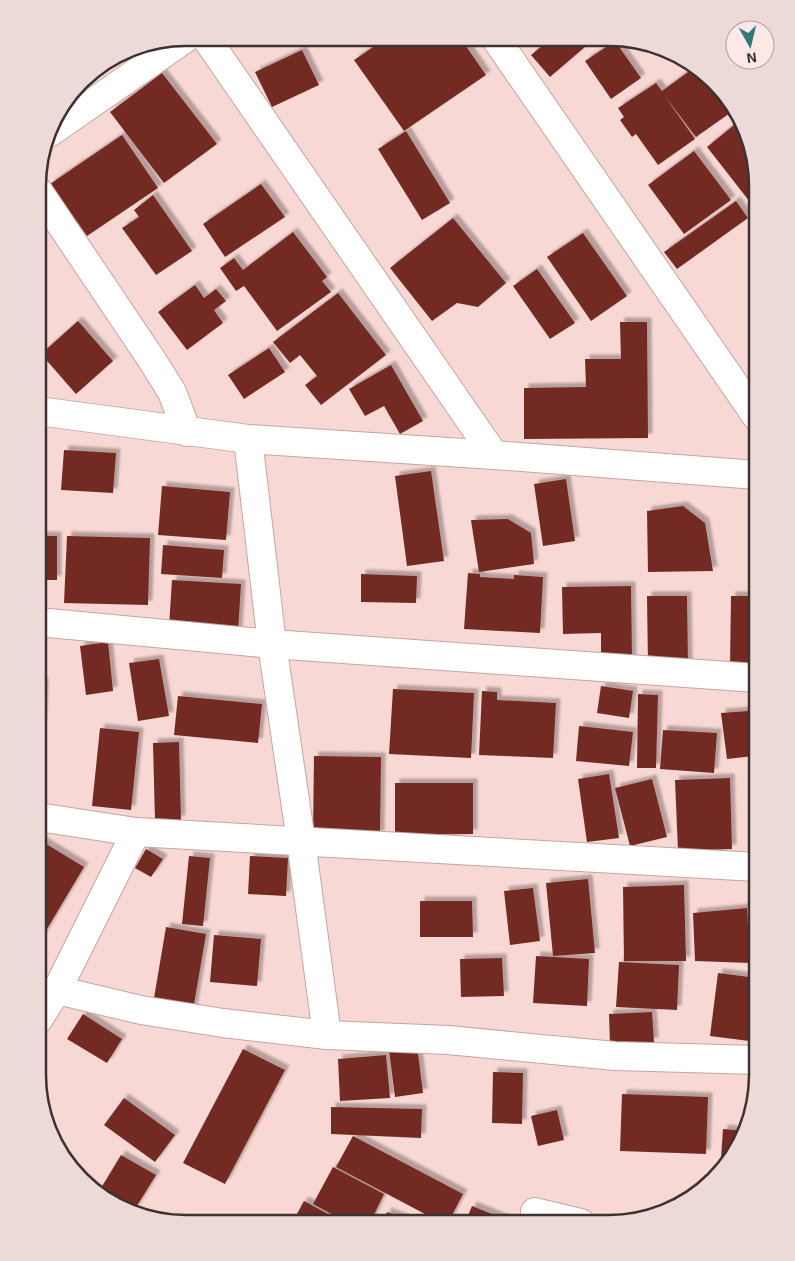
<svg xmlns="http://www.w3.org/2000/svg" width="795" height="1261" font-family="'Exo 2',sans-serif">
  <style>
    .building { fill: #732a24; filter: url(#shadow) }
    .lines { fill: none; stroke-linecap: round; stroke-linejoin: round }
    .street-casing { stroke: #c3a6a2; stroke-width: 30 }
    .street { stroke: #fff; stroke-width: 28 }
    .rim { fill: none; stroke: #3e3231; stroke-width: 2.5 }
  </style>
  <defs>
    <filter id="shadow"><feDropShadow dx="4.5" dy="-4.5" stdDeviation="1" flood-color="#0004"/></filter>
  </defs>
  <rect width="100%" height="100%" fill="#f7d8d4"/>
  <!-- building -->
  <g class="building">
    <polygon points="385,39 461,39 486,75 404,131 354,60"/>
    <polygon points="549,40 593,40 550,77 531,55"/>
    <polygon points="615,41 641,78 611,99 585,61"/>
    <polygon points="302,50 319,85 272,107 255,72"/>
    <polygon points="695,67 730,113 696,137 664,95 695,139 658,165 636,134 632,137 620,120 624,117 618,108 656,83 662,91"/>
    <polygon points="162,73 217,144 164,183 110,112"/>
    <polygon points="739,121 746,130 758,187 757,211 707,147"/>
    <polygon points="406,131 450,203 422,220 378,149"/>
    <polygon points="122,135 158,188 87,236 50,184"/>
    <polygon points="694,151 731,200 684,234 648,185"/>
    <polygon points="261,184 285,217 225,257 203,224"/>
    <polygon points="153,195 192,251 156,275 122,228 139,217 134,210"/>
    <polygon points="736,201 748,218 677,269 664,252"/>
    <polygon points="453,218 506,283 478,307 457,303 432,321 390,268"/>
    <polygon points="293,232 327,277 322,281 331,292 277,331 244,286 236,291 220,268 234,258 243,270"/>
    <polygon points="583,233 627,296 591,321 547,257"/>
    <polygon points="537,269 575,323 550,339 513,286"/>
    <polygon points="195,285 204,298 216,289 226,301 214,310 223,323 187,350 158,312"/>
    <polygon points="338,293 386,355 321,405 305,385 317,376 300,355 290,363 273,342"/>
    <polygon points="78,321 113,361 76,394 41,354"/>
    <polygon points="620,322 647,322 648,438 524,439 524,388 586,387 585,359 621,359"/>
    <polygon points="269,348 285,372 244,399 228,375"/>
    <polygon points="391,365 423,421 400,434 384,406 365,416 349,389"/>
    <polygon points="64,450 116,453 113,493 61,490"/>
    <polygon points="431,471 444,561 407,566 395,476"/>
    <polygon points="566,479 575,541 543,546 534,484"/>
    <polygon points="162,486 230,492 226,540 158,535"/>
    <polygon points="683,506 705,523 713,571 648,572 647,511"/>
    <polygon points="753,507 757,507 757,531 756,531"/>
    <polygon points="508,519 531,533 534,564 479,572 471,520"/>
    <rect x="38" y="536" width="19" height="44"/>
    <polygon points="67,536 150,538 148,605 64,603"/>
    <polygon points="163,545 224,550 222,578 161,574"/>
    <polygon points="468,573 480,574 480,577 514,579 514,575 543,577 540,633 464,629"/>
    <polygon points="361,574 417,576 416,603 361,602"/>
    <polygon points="172,580 241,584 238,632 169,627"/>
    <polygon points="631,586 632,660 601,660 601,633 563,634 562,587"/>
    <polygon points="647,596 687,596 688,665 648,666"/>
    <polygon points="731,596 757,596 757,666 730,666"/>
    <polygon points="108,642 113,691 86,695 80,646"/>
    <polygon points="159,659 169,716 138,721 129,663"/>
    <polygon points="38,683 44,683 42,722 38,722"/>
    <polygon points="601,686 633,691 629,718 597,713"/>
    <polygon points="393,689 474,693 471,758 389,754"/>
    <polygon points="482,691 497,692 497,700 556,703 553,758 479,755"/>
    <polygon points="638,694 658,695 656,768 637,768"/>
    <polygon points="178,696 262,704 258,743 174,735"/>
    <polygon points="749,711 754,756 727,759 721,713"/>
    <polygon points="579,726 633,732 629,766 576,761"/>
    <polygon points="100,728 139,732 131,810 92,806"/>
    <polygon points="663,730 717,733 714,773 660,769"/>
    <polygon points="179,742 181,820 155,821 153,743"/>
    <polygon points="314,756 381,757 380,835 313,834"/>
    <polygon points="609,774 619,838 587,842 578,779"/>
    <polygon points="730,778 732,849 678,851 675,780"/>
    <polygon points="652,779 667,837 630,846 615,788"/>
    <polygon points="395,783 473,783 473,834 395,835"/>
    <polygon points="38,839 84,867 38,944"/>
    <polygon points="146,849 163,859 151,877 135,868"/>
    <polygon points="189,856 210,858 203,926 182,924"/>
    <polygon points="250,856 288,858 286,896 248,894"/>
    <polygon points="588,879 595,953 553,956 546,883"/>
    <polygon points="684,885 686,961 624,961 623,887"/>
    <polygon points="533,888 540,941 510,945 504,891"/>
    <polygon points="420,901 472,901 473,937 420,937"/>
    <polygon points="751,903 757,903 757,961 755,961"/>
    <polygon points="747,908 750,963 695,961 693,913"/>
    <polygon points="166,927 206,934 193,1010 153,1004"/>
    <polygon points="214,935 261,939 257,986 210,982"/>
    <polygon points="536,956 589,959 587,1006 533,1003"/>
    <polygon points="502,958 504,996 461,997 460,959"/>
    <polygon points="619,962 679,965 677,1010 616,1007"/>
    <polygon points="718,973 757,978 757,1042 710,1036"/>
    <polygon points="652,1012 654,1042 610,1045 609,1014"/>
    <polygon points="83,1014 122,1039 107,1063 67,1039"/>
    <polygon points="417,1046 423,1093 395,1097 389,1050"/>
    <polygon points="243,1049 285,1070 225,1184 183,1163"/>
    <polygon points="386,1055 390,1098 340,1101 338,1059"/>
    <polygon points="493,1072 523,1073 522,1124 492,1123"/>
    <polygon points="622,1094 708,1097 706,1154 620,1151"/>
    <polygon points="124,1098 175,1135 155,1162 104,1125"/>
    <polygon points="331,1107 422,1109 421,1138 331,1134"/>
    <polygon points="557,1110 564,1140 538,1146 531,1116"/>
    <polygon points="723,1129 745,1131 730,1159 721,1158"/>
    <polygon points="353,1136 463,1194 448,1223 442,1223 336,1167"/>
    <polygon points="121,1155 156,1175 135,1209 98,1193"/>
    <polygon points="333,1167 384,1194 370,1223 348,1223 313,1204"/>
    <polygon points="304,1201 328,1214 324,1223 292,1223"/>
    <polygon points="472,1206 507,1220 506,1223 465,1223"/>
    <polygon points="387,1212 415,1223 383,1223"/>
  </g>
  <g class="lines">
    <defs>
      <g id="street">
        <polyline points="206,38 494,455"/>
        <polyline points="496,39 757,417"/>
        <polyline points="49,133 186,38"/>
        <polyline points="39,192 150,357 172,392 187,432"/>
        <polyline points="38,411 248,439 494,455 757,475"/>
        <polyline points="248,439 272,644 301,841 327,1035"/>
        <polyline points="38,622 272,644 757,678"/>
        <polyline points="38,817 136,832 757,867"/>
        <polyline points="57,990 141,1010 223,1023 327,1035 448,1040 615,1056 757,1060"/>
        <polyline points="38,1020 57,990 136,832"/>
        <polyline points="535,1212 581,1223"/>
      </g>
    </defs>
    <!-- street casing -->
    <use href="#street" class="street-casing"/>
    <!-- street -->
    <use href="#street" class="street"/>
  </g>
  <!-- crop -->
  <path d="M0 0H795V1261H0ZM186 46H609A140 140 0 0 1 749 186V1075A140 140 0 0 1 609 1215H186A140 140 0 0 1 46 1075V186A140 140 0 0 1 186 46Z" fill="#eddad8" fill-rule="evenodd"/>
  <path class="rim" d="M186 46H609A140 140 0 0 1 749 186V1075A140 140 0 0 1 609 1215H186A140 140 0 0 1 46 1075V186A140 140 0 0 1 186 46Z"/>
  <!-- north arrow -->
  <g transform="translate(750 45) rotate(172)"><circle r="24" fill="#fce9e6" stroke="#b0a09e"/>
  <path d="M0-4L9 19L0 12L-9 19Z" fill="#2f797b"/>
  <text y="-8" font-size="14" font-weight="bold" text-anchor="middle" fill="#3e3231">N</text>
  </g>
</svg>
